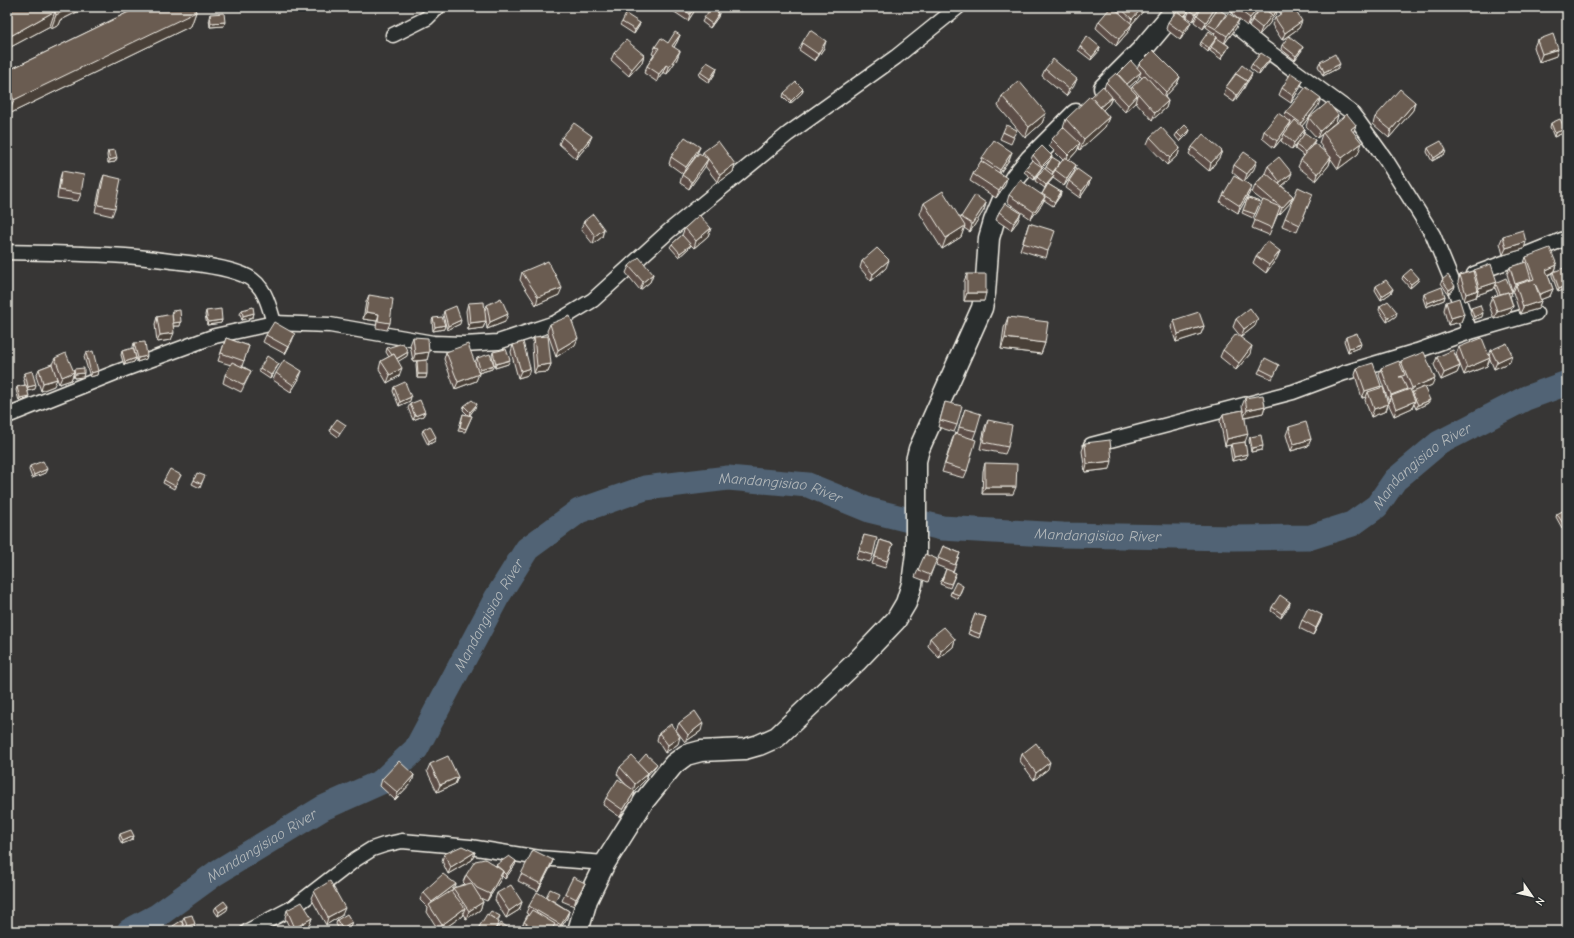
<svg xmlns="http://www.w3.org/2000/svg" width="1574" height="938" font-family="'Comic Neue',sans-serif">
  <style>
    .lines { fill: none; stroke-linecap: round; stroke-linejoin: round }
    .river { stroke: #516374; stroke-width: 25 }
    .street-casing { stroke: #f4f1e8; stroke-width: 17 }
    .secondary-casing { stroke: #f4f1e8; stroke-width: 23 }
    .street { stroke: #2a2d2e; stroke-width: 14 }
    .secondary { stroke: #2a2d2e; stroke-width: 20 }
    .wall { fill: #5b4e46; stroke: #f4f1e8; fill-rule: evenodd }
    .shaded-wall { fill: #4a4039; stroke: #f4f1e8 }
    .building { fill: #6a5b51; stroke: #f4f1e8 }
    .labels { text-anchor: middle; stroke-width: 4; stroke-linejoin: round; paint-order: stroke }
    .water-label { font-size: 15px; font-style: italic; fill: #b3b8ba; stroke: #2a2d2e }
  </style>
  <rect width="100%" height="100%" fill="#373635"/>
  <filter id="ink" filterUnits="userSpaceOnUse"><feTurbulence type="fractalNoise" baseFrequency=".025" numOctaves="2"/><feDisplacementMap in="SourceGraphic" scale="8" xChannelSelector="R" yChannelSelector="G"/><feConvolveMatrix kernelMatrix="1 2 1 2 8 2 1 2 1" color-interpolation-filters="sRGB"/></filter>
  <g filter="url(#ink)">
    <g class="lines">
      <!-- river -->
      <path class="river" id="s1" d="M 129,931 L 157,916 L 216,873 L 323,808 L 381,782 L 416,749 L 497,597 L 527,549 L 579,511 L 645,488 L 728,478 L 808,485 L 869,510 L 942,528 L 1063,535 L 1234,538 L 1311,537 L 1352,524 L 1377,506 L 1395,480 L 1439,443 L 1526,398 L 1567,383"/>
      <defs>
        <g id="street">
          <polyline points="1213,7 1261,46 1351,112 1358,121 1386,160 1433,235 1452,281 1470,332"/>
          <polyline points="393,35 427,18 438,7"/>
          <path d="M 7,252 C 46,253 86,253 125,256 C 143,257 161,260 180,262 C 199,264 231,268 248,277 C 265,286 269,306 274,323"/>
          <polyline points="1474,274 1522,256 1567,238"/>
          <polyline points="7,416 117,372 215,336 274,323 330,325 433,343 464,344 498,342 555,323 593,300 669,231 788,134 896,57 958,7"/>
          <polyline points="1091,445 1293,392 1344,373 1417,351 1470,332 1536,313"/>
          <polyline points="248,931 294,907 356,859 372,849 384,845 402,841 470,847 540,858 605,863"/>
        </g>
        <g id="secondary">
          <polyline points="1104,88 1141,51 1178,7"/>
          <polyline points="578,931 587,900 605,863 644,801 674,764 686,755 701,751 745,749 759,745 777,737 856,662 896,620 906,603 912,584 916,553 916,461 919,449 982,308 985,293 989,238 994,221 1004,197 1016,177 1030,160 1076,114"/>
        </g>
      </defs>
      <!-- street casing -->
      <use href="#street" class="street-casing"/>
      <!-- secondary casing -->
      <use href="#secondary" class="secondary-casing"/>
      <!-- street -->
      <use href="#street" class="street"/>
      <!-- secondary -->
      <use href="#secondary" class="secondary"/>
    </g>
    <!-- wall -->
    <g class="wall">
      <polygon points="7,7 87,7 61,20 59,25 51,29 50,26 7,49"/>
      <polygon points="139,7 195,7 194,8 196,12 191,26 9,114 7,111 7,71"/>
      <polygon points="671,7 697,7 688,21 670,9"/>
      <polygon points="836,7 842,7 840,10"/>
      <polygon points="1114,7 1147,7 1132,24 1129,31 1116,46 1096,28 1099,21"/>
      <polygon points="1182,7 1217,7 1216,12 1203,29 1194,22 1196,18 1193,21 1187,17 1189,12"/>
      <polygon points="1225,7 1259,7 1256,14 1247,26 1232,14 1234,10 1232,13"/>
      <polygon points="1260,7 1274,7 1276,14 1271,20 1270,23 1259,35 1249,27 1252,20 1260,10 1259,10"/>
      <polygon points="1276,7 1293,7 1299,28 1282,40 1272,25 1275,18 1281,14"/>
      <polygon points="1174,12 1187,16 1185,17 1188,29 1180,40 1166,29 1168,22 1173,16"/>
      <polygon points="719,13 718,17 710,28 702,22 704,18"/>
      <polygon points="210,14 224,26 210,27 209,18"/>
      <polygon points="622,22 640,23 639,26 634,34 620,25"/>
      <polygon points="1207,24 1236,28 1225,43 1229,46 1227,50 1221,59 1210,51 1211,47 1213,44 1208,52 1200,45 1201,42 1214,35 1215,32 1214,33 1206,27"/>
      <polygon points="680,35 677,42 674,47 677,59 667,74 663,72 657,82 644,73 647,66 654,55 652,54 655,47 668,43"/>
      <polygon points="1537,40 1556,56 1539,62 1534,47"/>
      <polygon points="802,43 824,48 815,61 799,50"/>
      <polygon points="1282,45 1302,50 1295,60 1281,49"/>
      <polygon points="1080,46 1100,47 1099,51 1091,60 1078,50"/>
      <polygon points="614,53 644,55 642,62 629,76 611,60"/>
      <polygon points="1320,62 1338,68 1323,76 1318,66"/>
      <polygon points="1268,63 1259,75 1250,68 1252,64"/>
      <path d="M 1139,64 L 1180,77 L 1177,84 L 1165,97 L 1168,101 L 1166,108 L 1152,120 L 1135,101 L 1135,103 L 1125,112 L 1112,98 L 1109,104 L 1103,110 L 1109,117 L 1105,127 L 1080,150 L 1078,148 L 1077,151 L 1069,160 L 1076,165 L 1074,172 L 1064,186 L 1053,178 L 1048,184 L 1061,192 L 1060,196 L 1053,206 L 1044,200 L 1042,204 L 1031,219 L 1007,202 L 1009,195 L 1042,194 L 1045,188 L 1035,181 L 1037,177 L 1045,169 L 1050,160 L 1041,169 L 1034,180 L 1024,172 L 1025,169 L 1032,160 L 1031,159 L 1033,155 L 1051,158 L 1059,165 L 1063,160 L 1049,146 L 1052,139 L 1063,128 L 1066,119 L 1091,97 L 1104,88 L 1106,82 L 1118,75 L 1118,74 L 1137,68 ZM 1139,75 L 1142,78 L 1132,87 L 1131,89 L 1129,87 L 1138,79 Z"/>
      <polygon points="717,68 716,72 709,83 699,76 700,72"/>
      <polygon points="1045,69 1074,86 1066,96 1042,76"/>
      <polygon points="1235,74 1251,77 1246,84 1244,88 1234,102 1224,95 1226,87"/>
      <polygon points="1282,88 1300,88 1291,103 1279,95"/>
      <polygon points="803,89 802,93 790,104 783,97 784,93"/>
      <polygon points="1002,96 1046,113 1042,123 1025,138 998,106"/>
      <polygon points="1415,102 1413,110 1389,138 1373,124 1375,117"/>
      <polygon points="1318,106 1302,126 1305,129 1303,136 1315,140 1313,144 1327,154 1319,143 1322,134 1317,138 1306,126 1309,118 1338,115 1336,122 1330,127 1356,125 1353,132 1358,154 1338,169 1331,159 1329,165 1316,181 1298,167 1301,160 1304,156 1295,149 1296,145 1301,138 1292,150 1281,141 1283,137 1274,148 1262,138 1264,131 1284,117 1286,112"/>
      <polygon points="1567,106 1567,115 1565,110"/>
      <polygon points="1551,123 1563,133 1554,137 1550,127"/>
      <polygon points="1190,130 1188,134 1180,142 1175,136 1177,133"/>
      <polygon points="1003,132 1014,137 1011,144 1000,139"/>
      <polygon points="562,137 589,143 576,159 559,144"/>
      <polygon points="1150,137 1180,148 1178,155 1167,165 1147,144"/>
      <polygon points="1192,147 1222,151 1219,158 1209,171 1189,154"/>
      <polygon points="1428,148 1445,154 1432,161 1427,152"/>
      <polygon points="108,151 115,162 108,163 107,155"/>
      <polygon points="703,152 735,164 733,172 718,183 705,166 689,189 680,183 682,175 702,155"/>
      <polygon points="697,154 683,174 669,164 671,157"/>
      <polygon points="982,158 1009,160 1000,173 1005,185 996,198 970,181 973,174 981,162"/>
      <polygon points="1234,165 1254,169 1244,182 1232,172"/>
      <polygon points="1268,166 1289,180 1282,186 1293,196 1290,203 1279,215 1278,214 1269,235 1252,228 1263,201 1252,193 1255,185 1265,173"/>
      <polygon points="62,171 81,194 78,201 57,198 60,178"/>
      <polygon points="104,175 115,208 112,216 95,212 101,183"/>
      <polygon points="1091,179 1088,186 1080,198 1066,188 1069,181"/>
      <polygon points="1252,186 1249,194 1238,213 1220,202 1223,195"/>
      <polygon points="1248,198 1260,202 1253,218 1242,213"/>
      <polygon points="1310,201 1297,232 1282,226 1285,218"/>
      <polygon points="924,203 960,219 961,217 986,203 984,210 970,232 964,228 961,237 942,249 920,214"/>
      <polygon points="999,212 1018,221 1011,230 996,220"/>
      <polygon points="584,221 604,229 602,237 593,244 581,229"/>
      <polygon points="1029,223 1048,251 1046,258 1020,250"/>
      <polygon points="685,228 711,228 708,236 694,248 691,245 689,248 679,257 670,247 672,244 682,235"/>
      <polygon points="1503,236 1524,249 1503,255 1500,243"/>
      <polygon points="1280,251 1277,258 1266,273 1253,263 1256,256"/>
      <polygon points="1526,257 1557,265 1555,271 1567,277 1558,292 1552,276 1552,273 1548,275 1553,289 1550,296 1540,300 1541,301 1538,309 1520,314 1513,292 1514,290 1512,291 1507,274 1510,267 1524,263"/>
      <polygon points="862,261 886,268 871,281 860,268"/>
      <polygon points="629,266 653,274 650,282 640,290 626,273"/>
      <polygon points="1474,270 1497,282 1512,292 1511,296 1510,296 1513,306 1510,313 1494,319 1489,305 1492,297 1498,295 1495,288 1494,289 1477,295 1476,297 1464,301 1458,282 1460,275 1473,272"/>
      <polygon points="522,272 559,295 536,305 520,280"/>
      <polygon points="967,274 984,301 964,301 964,281"/>
      <polygon points="1403,276 1419,278 1418,281 1410,288 1402,279"/>
      <polygon points="1442,280 1454,289 1448,294 1441,283"/>
      <polygon points="1376,286 1393,289 1391,293 1381,300 1375,290"/>
      <polygon points="1424,294 1445,296 1444,300 1426,307 1423,298"/>
      <polygon points="369,295 390,323 387,330 376,328 377,321 363,319 366,302"/>
      <polygon points="1446,302 1464,314 1461,322 1448,325 1444,310"/>
      <polygon points="468,303 485,310 487,305 505,322 487,329 486,321 483,328 468,330 466,311"/>
      <polygon points="1380,306 1396,316 1387,322 1379,310"/>
      <polygon points="1471,308 1482,317 1473,320 1470,312"/>
      <polygon points="242,310 254,313 253,317 242,320 240,314"/>
      <polygon points="172,311 180,326 173,326 171,340 157,342 155,324 157,317 171,315"/>
      <polygon points="206,311 222,320 221,323 207,325 205,315"/>
      <polygon points="444,311 460,324 447,330 443,315"/>
      <polygon points="1008,317 1045,343 1041,354 1001,349 1004,328"/>
      <polygon points="433,318 444,329 433,331 432,321"/>
      <polygon points="1236,319 1255,326 1241,337 1233,327"/>
      <polygon points="1174,320 1204,326 1201,334 1176,342 1171,327"/>
      <polygon points="550,324 575,345 556,357 547,331"/>
      <polygon points="266,335 292,341 285,354 263,342"/>
      <polygon points="413,337 429,352 427,360 418,361 426,378 417,378 416,364 417,361 413,361 410,345"/>
      <polygon points="534,337 551,364 548,372 534,373 532,345"/>
      <polygon points="1346,337 1360,347 1348,352 1344,341"/>
      <polygon points="226,338 249,346 242,366 251,371 248,378 241,392 223,383 225,375 231,365 218,361"/>
      <polygon points="134,343 146,359 137,362 133,347"/>
      <polygon points="513,345 530,368 528,375 518,378 511,352"/>
      <polygon points="1459,347 1489,356 1491,350 1510,362 1494,369 1490,359 1487,366 1464,375 1456,354"/>
      <polygon points="387,348 407,356 398,361 399,376 387,383 379,369 381,361 389,357 386,352"/>
      <polygon points="1223,350 1250,354 1236,370 1220,357"/>
      <polygon points="122,351 136,358 134,362 124,365 121,355"/>
      <polygon points="446,352 477,369 475,362 477,358 492,369 479,373 476,381 455,389 444,359"/>
      <polygon points="493,352 508,364 495,368 492,356"/>
      <polygon points="86,353 98,371 97,375 90,377 84,357"/>
      <polygon points="1437,357 1460,366 1457,373 1441,380 1434,365"/>
      <polygon points="55,358 73,371 74,369 83,377 74,378 73,374 71,380 59,384 56,376 54,386 41,391 36,376 39,369 52,364"/>
      <polygon points="1401,361 1432,385 1425,388 1428,403 1416,409 1414,404 1412,408 1394,416 1388,403 1389,402 1379,375 1381,368 1400,363"/>
      <polygon points="279,364 277,367 270,379 258,371 260,368"/>
      <polygon points="1279,365 1272,379 1258,373 1260,369"/>
      <polygon points="1357,368 1380,388 1388,404 1386,411 1371,417 1365,400 1366,397 1362,398 1355,375"/>
      <polygon points="25,373 35,389 28,391 27,399 19,401 16,390 17,387 25,385 23,376"/>
      <polygon points="276,373 299,379 291,392 273,380"/>
      <polygon points="394,387 410,401 399,406 393,391"/>
      <polygon points="1245,398 1265,406 1263,413 1245,417 1245,442 1246,458 1232,461 1230,448 1231,445 1225,446 1220,421 1223,414 1243,410 1242,406"/>
      <polygon points="945,402 957,425 954,432 938,427"/>
      <polygon points="410,404 425,412 423,416 413,420 408,408"/>
      <polygon points="464,406 475,408 469,416 472,416 465,432 458,431 463,414 469,416 463,410"/>
      <polygon points="965,409 976,431 973,439 967,471 964,478 942,472 952,440 955,433 957,434"/>
      <polygon points="988,420 1008,447 1005,454 980,449 985,427"/>
      <polygon points="346,425 338,437 330,431 331,427"/>
      <polygon points="1289,427 1311,439 1308,446 1291,451 1286,435"/>
      <polygon points="423,430 435,441 428,445 422,433"/>
      <polygon points="1250,437 1262,450 1251,452 1249,440"/>
      <polygon points="1085,443 1110,469 1085,472 1082,451"/>
      <polygon points="985,463 1013,494 982,494 983,471"/>
      <polygon points="30,466 45,473 32,478 29,470"/>
      <polygon points="181,475 174,489 163,483 164,480"/>
      <polygon points="194,480 203,480 200,488 192,484"/>
      <polygon points="1557,514 1567,526 1562,528 1556,517"/>
      <polygon points="864,535 873,555 870,562 856,559"/>
      <polygon points="880,540 893,544 885,568 872,564"/>
      <polygon points="943,546 960,553 953,572 956,573 950,588 940,584 946,569 936,565"/>
      <polygon points="934,566 928,582 915,577 918,570"/>
      <polygon points="963,586 958,599 950,595 951,592"/>
      <polygon points="1290,602 1289,606 1281,618 1271,611 1272,607"/>
      <polygon points="975,614 986,617 979,638 968,634"/>
      <polygon points="1322,615 1320,622 1313,635 1299,628 1302,620"/>
      <polygon points="930,638 955,639 953,647 939,658 928,646"/>
      <polygon points="679,723 701,731 685,742 676,730"/>
      <polygon points="659,733 678,744 665,753 657,740"/>
      <polygon points="1022,754 1048,769 1034,780 1020,761"/>
      <polygon points="638,763 655,767 646,776 645,780 634,790 635,791 633,799 620,817 603,805 606,798 627,786 617,774 620,767"/>
      <polygon points="430,764 458,777 455,784 437,792 427,771"/>
      <polygon points="414,775 412,782 395,800 380,786 382,779"/>
      <polygon points="120,834 134,836 132,840 122,844 119,838"/>
      <polygon points="475,852 472,860 448,874 442,861 444,854"/>
      <polygon points="553,860 550,868 538,891 518,881 521,874"/>
      <polygon points="516,861 515,865 505,879 502,876 501,879 487,901 480,898 483,902 480,910 466,919 463,914 462,916 441,931 439,931 427,912 428,908 420,900 423,892 456,884 454,888 465,884 463,882 466,875 495,866 496,865"/>
      <polygon points="585,883 582,890 574,906 562,901 565,893"/>
      <polygon points="314,891 342,915 326,925 311,898"/>
      <polygon points="497,893 522,902 519,910 506,918 495,900"/>
      <polygon points="555,902 569,911 567,918 559,931 556,931 553,929 552,931 524,931 521,929 524,922 528,914 526,913 529,906"/>
      <polygon points="216,907 227,910 218,916 214,910"/>
      <polygon points="287,910 312,918 309,926 300,931 291,931 285,918"/>
      <polygon points="488,915 500,916 498,921 496,929 495,931 478,931 479,927"/>
      <polygon points="184,917 194,927 186,930 187,931 173,931 172,929 173,926 184,927 182,921"/>
      <polygon points="337,920 352,922 350,926 342,931 340,931 336,924"/>
    </g>
    <!-- shaded-wall -->
    <g class="shaded-wall">
      <polygon points="64,7 87,7 61,20 59,25 51,29 56,15"/>
      <polygon points="190,7 195,7 193,13 196,12 191,26 9,114 14,100"/>
      <polygon points="695,7 697,7 688,21 690,14"/>
      <polygon points="1143,7 1147,7 1129,27 1132,19"/>
      <polygon points="1201,7 1204,7 1197,15 1196,18 1193,21 1196,14"/>
      <polygon points="1216,7 1217,7 1216,12 1203,29 1206,22"/>
      <polygon points="1234,7 1236,7 1235,7 1234,10 1232,13"/>
      <polygon points="1259,7 1256,14 1247,26 1250,18"/>
      <polygon points="1284,7 1291,7 1282,14"/>
      <polygon points="1278,10 1276,14 1271,20 1270,23 1259,35 1262,28 1272,15"/>
      <polygon points="55,11 50,26 7,49 7,38"/>
      <polygon points="719,13 718,17 710,28 712,24"/>
      <polygon points="1239,20 1236,28 1224,44 1227,36"/>
      <polygon points="1302,21 1299,28 1282,40 1285,33"/>
      <polygon points="225,22 224,26 210,27 211,23"/>
      <polygon points="1191,22 1188,29 1180,40 1183,33"/>
      <polygon points="640,23 639,26 634,34 635,30"/>
      <polygon points="1132,24 1129,31 1116,46 1119,39"/>
      <polygon points="680,35 677,42 670,54 672,46"/>
      <polygon points="1217,37 1216,41 1208,52 1209,48"/>
      <polygon points="826,41 824,48 815,61 818,54"/>
      <polygon points="1229,46 1227,50 1221,59 1223,55"/>
      <polygon points="1100,47 1099,51 1091,60 1092,57"/>
      <polygon points="1303,47 1302,50 1295,60 1296,56"/>
      <polygon points="1558,49 1556,56 1539,62 1542,54"/>
      <polygon points="680,51 677,59 667,74 669,67"/>
      <polygon points="644,55 642,62 629,76 632,69"/>
      <polygon points="1270,59 1268,63 1259,75 1260,71"/>
      <polygon points="1340,64 1338,68 1323,76 1324,72"/>
      <polygon points="666,65 663,72 657,82 659,74"/>
      <polygon points="717,68 716,72 709,83 710,79"/>
      <polygon points="1141,72 1138,79 1125,91 1127,84"/>
      <polygon points="1252,73 1251,77 1246,84 1244,88 1234,102 1237,95"/>
      <polygon points="1180,77 1177,84 1163,99 1166,92"/>
      <polygon points="1077,79 1074,86 1066,96 1069,89"/>
      <polygon points="1303,81 1300,88 1291,103 1293,96"/>
      <polygon points="803,89 802,93 790,104 791,101"/>
      <polygon points="1137,95 1135,103 1125,112 1128,105"/>
      <polygon points="1112,97 1109,104 1098,115 1100,107"/>
      <polygon points="1321,98 1318,106 1298,131 1301,123"/>
      <polygon points="1168,101 1166,108 1152,120 1155,113"/>
      <polygon points="1415,102 1413,110 1389,138 1391,130"/>
      <polygon points="1046,113 1042,123 1025,138 1029,127"/>
      <polygon points="1338,115 1336,122 1323,133 1322,134 1317,138 1320,131"/>
      <polygon points="1109,117 1105,127 1080,150 1084,139"/>
      <polygon points="1291,122 1288,130 1284,134 1283,137 1274,148 1277,141"/>
      <polygon points="1356,125 1352,136 1351,129"/>
      <polygon points="1305,129 1303,136 1292,150 1294,143"/>
      <polygon points="1565,129 1563,133 1554,137 1555,133"/>
      <polygon points="1190,130 1188,134 1180,142 1182,138"/>
      <polygon points="592,136 589,143 576,159 579,152"/>
      <polygon points="1315,140 1313,144 1304,156 1305,152"/>
      <polygon points="1080,143 1077,151 1066,163 1068,155"/>
      <polygon points="1362,143 1358,154 1338,169 1342,158"/>
      <polygon points="700,147 697,154 683,174 686,167"/>
      <polygon points="1180,148 1178,155 1167,165 1170,158"/>
      <polygon points="1446,150 1445,154 1432,161 1434,158"/>
      <polygon points="1222,151 1219,158 1209,171 1211,163"/>
      <polygon points="1012,152 1009,160 997,177 1000,170"/>
      <polygon points="1052,156 1051,159 1041,169 1042,166"/>
      <polygon points="1331,157 1329,165 1316,181 1318,174"/>
      <polygon points="117,158 115,162 108,163 110,160"/>
      <polygon points="708,159 705,167 689,189 692,182"/>
      <polygon points="1257,161 1254,169 1244,182 1247,174"/>
      <polygon points="1060,162 1058,166 1052,175 1053,172"/>
      <polygon points="735,164 733,172 718,183 720,175"/>
      <polygon points="1076,165 1074,172 1064,186 1067,179"/>
      <polygon points="1042,167 1040,171 1034,180 1035,176"/>
      <polygon points="1292,173 1289,180 1278,189 1280,182"/>
      <polygon points="1054,176 1052,179 1045,188 1046,185"/>
      <polygon points="1007,178 1005,185 996,198 999,191"/>
      <polygon points="1091,179 1088,186 1080,198 1082,191"/>
      <polygon points="1252,186 1249,194 1238,213 1240,206"/>
      <polygon points="1061,192 1060,196 1053,206 1055,202"/>
      <polygon points="1293,196 1290,203 1279,215 1282,208"/>
      <polygon points="1045,197 1042,204 1031,219 1034,212"/>
      <polygon points="986,203 984,210 970,232 972,224"/>
      <polygon points="1021,213 1018,221 1011,230 1014,223"/>
      <polygon points="965,226 961,237 942,249 946,238"/>
      <polygon points="711,228 708,236 694,248 696,241"/>
      <polygon points="604,229 602,237 593,244 595,236"/>
      <polygon points="1526,242 1524,249 1503,255 1506,248"/>
      <polygon points="691,245 689,248 679,257 680,253"/>
      <polygon points="1280,251 1277,258 1266,273 1269,265"/>
      <polygon points="889,260 886,268 871,281 873,274"/>
      <polygon points="1557,265 1554,273 1553,272 1552,273 1543,277 1546,270"/>
      <polygon points="653,274 650,282 640,290 643,282"/>
      <polygon points="1419,278 1418,281 1410,288 1411,284"/>
      <polygon points="1531,279 1528,286 1516,285 1514,290 1512,291 1515,284"/>
      <polygon points="1497,282 1494,289 1477,295 1479,288"/>
      <polygon points="1455,286 1454,289 1448,294 1449,290"/>
      <polygon points="1567,286 1567,289 1558,292 1559,289"/>
      <polygon points="562,288 559,295 536,305 538,297"/>
      <polygon points="1393,289 1391,293 1381,300 1382,296"/>
      <polygon points="1553,289 1550,296 1537,301 1540,294"/>
      <polygon points="1478,290 1476,297 1464,301 1466,294"/>
      <polygon points="967,293 986,293 984,301 964,301"/>
      <polygon points="1445,296 1444,300 1426,307 1428,303"/>
      <polygon points="1541,301 1538,309 1520,314 1523,307"/>
      <polygon points="1513,306 1510,313 1494,319 1497,311"/>
      <polygon points="366,312 379,314 377,321 363,319"/>
      <polygon points="1397,312 1396,316 1387,322 1388,318"/>
      <polygon points="254,313 253,317 242,320 243,316"/>
      <polygon points="1483,313 1482,317 1473,320 1474,317"/>
      <polygon points="508,314 505,322 487,329 490,322"/>
      <polygon points="1464,314 1461,322 1448,325 1451,318"/>
      <polygon points="1258,319 1255,326 1241,337 1244,329"/>
      <polygon points="222,320 221,323 207,325 208,322"/>
      <polygon points="461,320 460,324 447,330 448,326"/>
      <polygon points="486,321 483,328 468,330 470,323"/>
      <polygon points="181,322 180,326 172,326 173,323"/>
      <polygon points="445,325 444,329 433,331 435,327"/>
      <polygon points="1204,326 1201,334 1176,342 1178,334"/>
      <polygon points="174,333 171,340 157,342 160,335"/>
      <polygon points="295,334 292,341 285,354 288,347"/>
      <polygon points="578,338 575,345 556,357 558,350"/>
      <polygon points="1005,338 1045,343 1041,354 1001,349"/>
      <polygon points="1361,344 1360,347 1348,352 1349,348"/>
      <polygon points="1252,346 1250,354 1236,370 1239,363"/>
      <polygon points="408,352 407,356 394,364 395,360"/>
      <polygon points="429,352 427,360 413,361 415,354"/>
      <polygon points="1512,355 1510,362 1494,369 1497,362"/>
      <polygon points="147,356 146,359 137,362 138,358"/>
      <polygon points="136,358 134,362 124,365 125,362"/>
      <polygon points="1490,358 1487,366 1464,375 1467,368"/>
      <polygon points="510,360 508,364 495,368 496,364"/>
      <polygon points="279,364 277,367 270,379 271,375"/>
      <polygon points="551,364 548,372 534,373 537,366"/>
      <polygon points="494,365 492,369 478,373 480,369"/>
      <polygon points="1460,366 1457,373 1441,380 1444,373"/>
      <polygon points="402,368 399,376 387,383 390,375"/>
      <polygon points="530,368 528,375 518,378 521,371"/>
      <polygon points="98,371 97,375 90,377 91,373"/>
      <polygon points="302,371 299,379 291,392 293,385"/>
      <polygon points="74,372 71,380 59,384 62,377"/>
      <polygon points="84,373 83,377 74,378 75,374"/>
      <polygon points="418,374 427,374 426,378 417,378"/>
      <polygon points="479,374 476,381 455,389 458,382"/>
      <polygon points="1435,378 1432,385 1409,395 1412,388"/>
      <polygon points="57,379 54,386 41,391 43,383"/>
      <polygon points="36,385 35,389 27,391 28,387"/>
      <polygon points="1381,386 1378,393 1368,392 1366,397 1362,398 1365,391"/>
      <polygon points="1407,389 1404,396 1391,396 1389,402 1391,395"/>
      <polygon points="29,396 27,399 19,401 20,398"/>
      <polygon points="411,397 410,401 399,406 400,402"/>
      <polygon points="1430,400 1428,403 1416,409 1418,405"/>
      <polygon points="1415,401 1412,408 1394,416 1396,409"/>
      <polygon points="477,404 475,408 469,416 470,412"/>
      <polygon points="1388,404 1386,411 1371,417 1374,409"/>
      <polygon points="1265,406 1263,413 1244,417 1247,410"/>
      <polygon points="425,412 423,416 413,420 415,416"/>
      <polygon points="1248,434 1245,442 1225,446 1227,439"/>
      <polygon points="436,437 435,441 428,445 429,441"/>
      <polygon points="1311,439 1308,446 1291,451 1294,444"/>
      <polygon points="1263,446 1262,450 1251,452 1252,448"/>
      <polygon points="1247,454 1246,458 1232,461 1234,457"/>
      <polygon points="1112,461 1110,469 1085,472 1087,464"/>
      <polygon points="47,469 45,473 32,478 34,475"/>
      <polygon points="985,487 1016,487 1013,494 982,494"/>
      <polygon points="1567,523 1567,526 1562,528 1564,525"/>
      <polygon points="1290,602 1289,606 1281,618 1282,614"/>
      <polygon points="1322,615 1320,622 1313,635 1316,628"/>
      <polygon points="955,639 953,647 939,658 941,651"/>
      <polygon points="703,723 701,731 685,742 688,735"/>
      <polygon points="680,737 678,744 665,753 668,745"/>
      <polygon points="1050,762 1048,769 1034,780 1036,773"/>
      <polygon points="657,764 655,767 647,776 648,773"/>
      <polygon points="648,773 645,780 633,792 635,784"/>
      <polygon points="414,775 412,782 395,800 398,793"/>
      <polygon points="458,777 455,784 437,792 440,785"/>
      <polygon points="635,791 633,799 620,817 623,810"/>
      <polygon points="134,836 132,840 122,844 123,841"/>
      <polygon points="475,852 472,860 448,874 451,867"/>
      <polygon points="553,860 550,868 538,891 541,884"/>
      <polygon points="516,861 515,865 505,879 506,875"/>
      <polygon points="503,871 501,879 487,901 490,894"/>
      <polygon points="585,883 582,890 574,906 576,899"/>
      <polygon points="456,884 454,889 453,888 451,893 430,906 432,902"/>
      <polygon points="483,902 480,910 466,919 469,911"/>
      <polygon points="522,902 519,910 506,918 509,911"/>
      <polygon points="228,906 227,910 218,916 219,912"/>
      <polygon points="345,908 342,915 326,925 328,917"/>
      <polygon points="465,908 462,916 441,931 440,931 442,925"/>
      <polygon points="569,911 567,918 559,931 561,925"/>
      <polygon points="312,918 309,926 300,931 294,931 295,928"/>
      <polygon points="352,922 350,926 341,931 342,928"/>
      <polygon points="499,922 496,929 495,931 494,931"/>
      <polygon points="195,924 194,927 186,930 187,926"/>
    </g>
    <!-- building -->
    <g class="building">
      <polygon points="7,7 64,7 63,8 64,11 56,15 55,11 7,38"/>
      <polygon points="139,7 194,7 196,12 14,100 7,86 7,71"/>
      <polygon points="680,7 695,7 690,14"/>
      <polygon points="1111,7 1113,7 1132,24 1119,39 1099,21"/>
      <polygon points="1119,7 1143,7 1132,19"/>
      <polygon points="1179,7 1182,7 1188,12 1184,16 1177,11 1175,13 1174,12"/>
      <polygon points="1191,7 1201,7 1196,14 1189,10"/>
      <polygon points="1203,7 1216,7 1206,22 1197,15"/>
      <polygon points="1235,7 1259,7 1250,18"/>
      <polygon points="1261,7 1274,7 1278,10 1272,16 1272,15"/>
      <polygon points="1262,7 1272,15 1262,28 1252,20"/>
      <polygon points="1290,7 1293,7 1302,21 1285,33 1275,18"/>
      <polygon points="711,8 719,13 712,24 704,18"/>
      <polygon points="1218,9 1226,14 1216,29 1207,24"/>
      <polygon points="1177,11 1191,22 1183,33 1168,22"/>
      <polygon points="224,13 225,22 211,23 210,14"/>
      <polygon points="1228,13 1239,20 1227,36 1216,29"/>
      <polygon points="626,14 640,23 635,30 622,22"/>
      <polygon points="810,30 826,41 818,54 802,43"/>
      <polygon points="1209,31 1217,37 1209,48 1201,42"/>
      <polygon points="675,32 680,35 672,46 680,51 669,67 666,65 659,74 647,66 659,48 655,47 661,38 668,43"/>
      <polygon points="1553,34 1558,49 1542,54 1537,40"/>
      <polygon points="1087,36 1100,47 1092,57 1080,46"/>
      <polygon points="1289,36 1303,47 1296,56 1282,45"/>
      <polygon points="1217,38 1229,46 1223,55 1211,47"/>
      <polygon points="626,40 644,55 632,69 614,53"/>
      <polygon points="1153,50 1180,77 1166,92 1139,64"/>
      <polygon points="1261,53 1270,59 1260,71 1252,64"/>
      <polygon points="1335,54 1340,64 1324,72 1320,62"/>
      <polygon points="1053,59 1077,79 1069,89 1045,69"/>
      <polygon points="1131,61 1141,72 1127,84 1118,74"/>
      <polygon points="707,62 717,68 710,79 700,72"/>
      <polygon points="1242,65 1252,73 1247,81 1236,74 1235,74"/>
      <polygon points="1116,73 1137,95 1128,105 1106,82"/>
      <polygon points="1291,73 1303,81 1293,96 1282,88"/>
      <polygon points="1236,74 1247,81 1237,95 1226,87"/>
      <polygon points="1145,75 1168,101 1155,113 1132,87"/>
      <polygon points="1019,81 1046,113 1029,127 1002,96"/>
      <polygon points="796,82 803,89 791,101 784,93"/>
      <polygon points="1103,86 1112,97 1100,107 1091,97"/>
      <polygon points="1306,87 1321,98 1301,123 1286,112"/>
      <polygon points="1400,89 1415,102 1391,130 1375,117"/>
      <polygon points="1090,96 1109,117 1084,139 1066,119"/>
      <polygon points="1328,102 1338,115 1320,131 1309,118"/>
      <polygon points="1278,113 1291,122 1277,141 1264,131"/>
      <polygon points="1347,114 1356,125 1351,129 1362,143 1342,158 1323,133"/>
      <polygon points="1560,119 1565,129 1555,133 1551,123"/>
      <polygon points="1295,120 1305,129 1294,143 1284,134"/>
      <polygon points="574,123 592,136 579,152 562,137"/>
      <polygon points="1006,125 1017,130 1013,137 1003,132"/>
      <polygon points="1185,125 1190,130 1182,138 1177,133"/>
      <polygon points="1063,127 1080,143 1068,155 1052,139"/>
      <polygon points="1161,127 1180,148 1170,158 1150,137"/>
      <polygon points="1305,133 1315,140 1305,152 1296,145"/>
      <polygon points="1203,134 1222,151 1211,163 1192,147"/>
      <polygon points="685,137 700,147 686,167 671,157"/>
      <polygon points="994,140 1012,152 1000,170 982,158"/>
      <polygon points="718,141 735,164 720,175 703,152"/>
      <polygon points="1441,141 1446,150 1434,158 1428,148"/>
      <polygon points="1314,143 1331,157 1318,174 1301,160"/>
      <polygon points="1042,146 1052,156 1042,166 1033,155"/>
      <polygon points="115,150 117,158 110,160 108,151"/>
      <polygon points="1244,152 1257,161 1247,174 1234,165"/>
      <polygon points="699,153 708,159 692,182 682,175"/>
      <polygon points="1052,157 1060,162 1053,172 1046,167"/>
      <polygon points="1065,157 1076,165 1067,179 1055,170"/>
      <polygon points="1279,157 1292,173 1280,182 1268,166"/>
      <polygon points="1032,160 1042,167 1035,176 1025,169"/>
      <polygon points="981,161 1007,178 999,191 973,174"/>
      <polygon points="1044,168 1054,176 1046,185 1037,177"/>
      <polygon points="1077,169 1091,179 1082,191 1069,181"/>
      <polygon points="62,171 84,175 81,194 59,190"/>
      <polygon points="1266,173 1293,196 1282,208 1255,185"/>
      <polygon points="104,175 121,179 115,208 98,205"/>
      <polygon points="1234,176 1252,186 1240,206 1223,195"/>
      <polygon points="1020,180 1045,197 1034,212 1009,195"/>
      <polygon points="1048,184 1061,192 1055,202 1042,194"/>
      <polygon points="1298,187 1313,194 1300,225 1285,218"/>
      <polygon points="943,191 965,226 946,238 924,203"/>
      <polygon points="975,195 986,203 972,224 961,217"/>
      <polygon points="1248,198 1260,202 1255,214 1243,210"/>
      <polygon points="1263,200 1280,207 1272,228 1254,220"/>
      <polygon points="1005,203 1021,213 1014,223 999,212"/>
      <polygon points="593,214 604,229 595,236 584,221"/>
      <polygon points="699,215 711,228 696,241 685,228"/>
      <polygon points="1029,223 1055,231 1048,251 1023,243"/>
      <polygon points="1523,230 1526,242 1506,248 1503,236"/>
      <polygon points="682,235 691,245 680,253 672,244"/>
      <polygon points="1267,241 1280,251 1269,265 1256,256"/>
      <polygon points="877,248 889,260 873,274 862,261"/>
      <polygon points="1550,248 1557,265 1546,270 1553,289 1540,294 1535,284 1541,301 1523,307 1516,285 1534,279 1526,257"/>
      <polygon points="639,257 653,274 643,282 629,266"/>
      <polygon points="548,261 562,288 538,297 522,272"/>
      <polygon points="1526,262 1531,279 1515,284 1510,267"/>
      <polygon points="1491,264 1497,282 1479,288 1474,270"/>
      <polygon points="1564,268 1567,277 1567,286 1559,289 1553,272"/>
      <polygon points="1411,269 1419,278 1411,284 1403,276"/>
      <polygon points="1473,271 1478,290 1466,294 1460,275"/>
      <rect x="967" y="274" width="19" height="19"/>
      <polygon points="1448,275 1455,286 1449,290 1442,280"/>
      <polygon points="1506,278 1512,292 1509,293 1508,292 1500,294 1496,284 1497,282"/>
      <polygon points="1386,280 1393,289 1382,296 1376,286"/>
      <polygon points="1442,287 1445,296 1428,303 1424,294"/>
      <polygon points="1508,292 1513,306 1497,311 1492,297"/>
      <polygon points="369,295 393,299 390,323 378,321 379,314 366,312"/>
      <polygon points="501,298 508,314 490,322 487,305"/>
      <polygon points="1459,298 1464,314 1451,318 1446,302"/>
      <polygon points="1388,301 1397,312 1388,318 1380,306"/>
      <polygon points="484,302 486,321 470,323 468,303"/>
      <polygon points="1480,305 1483,313 1474,317 1471,308"/>
      <polygon points="456,306 461,320 448,326 444,311"/>
      <polygon points="253,307 254,313 243,316 242,310"/>
      <polygon points="1250,308 1258,319 1244,329 1236,319"/>
      <polygon points="221,309 222,320 208,322 206,311"/>
      <polygon points="180,310 181,322 173,323 172,311"/>
      <polygon points="1199,312 1204,326 1178,334 1174,320"/>
      <polygon points="172,314 174,333 160,335 157,317"/>
      <polygon points="570,316 578,338 558,350 550,324"/>
      <polygon points="442,317 445,325 435,327 433,318"/>
      <polygon points="1008,317 1048,322 1045,343 1005,338"/>
      <polygon points="274,322 295,334 288,347 266,335"/>
      <polygon points="1357,333 1361,344 1349,348 1346,337"/>
      <polygon points="1236,334 1252,346 1239,363 1223,350"/>
      <polygon points="548,336 551,364 537,366 534,337"/>
      <polygon points="413,337 428,338 429,352 415,354"/>
      <polygon points="226,338 249,346 244,361 221,353"/>
      <polygon points="1482,338 1490,358 1467,368 1459,347"/>
      <polygon points="145,342 147,356 138,358 134,343"/>
      <polygon points="523,342 530,368 521,371 513,345"/>
      <polygon points="403,343 408,352 396,359 394,354 392,355 387,348"/>
      <polygon points="1507,343 1512,355 1497,362 1491,350"/>
      <polygon points="468,344 479,374 458,382 446,352"/>
      <polygon points="133,348 136,358 125,362 122,351"/>
      <polygon points="506,349 510,360 496,364 493,352"/>
      <polygon points="1453,350 1460,366 1444,373 1437,357"/>
      <polygon points="93,351 98,371 91,373 86,353"/>
      <polygon points="1424,352 1435,378 1412,388 1401,361"/>
      <polygon points="66,353 74,372 62,377 55,358"/>
      <polygon points="394,354 402,368 390,375 381,361"/>
      <polygon points="490,354 494,365 480,369 477,358"/>
      <polygon points="267,356 279,364 271,375 260,368"/>
      <polygon points="1265,358 1279,365 1274,376 1260,369"/>
      <polygon points="284,360 302,371 293,385 276,373"/>
      <polygon points="427,360 427,374 418,374 417,361"/>
      <polygon points="1399,361 1405,375 1399,377 1402,377 1407,389 1391,395 1381,368"/>
      <polygon points="232,362 251,371 244,385 225,375"/>
      <polygon points="1373,363 1381,386 1365,391 1357,368"/>
      <polygon points="52,364 57,379 43,383 39,369"/>
      <polygon points="84,368 84,373 75,374 74,369"/>
      <polygon points="32,371 36,385 28,387 25,373"/>
      <polygon points="405,382 411,397 400,402 394,387"/>
      <polygon points="26,385 29,396 20,398 17,387"/>
      <polygon points="1383,387 1388,404 1374,409 1368,392"/>
      <polygon points="1424,387 1430,400 1418,405 1412,392"/>
      <polygon points="1410,389 1415,401 1396,409 1391,396"/>
      <polygon points="1263,395 1265,406 1247,410 1245,398"/>
      <polygon points="420,400 425,412 415,416 410,404"/>
      <polygon points="472,400 477,404 470,412 464,406"/>
      <polygon points="945,402 962,406 957,425 940,420"/>
      <polygon points="965,409 981,414 976,431 959,427"/>
      <polygon points="1243,410 1248,434 1227,439 1223,414"/>
      <polygon points="463,414 472,416 466,429 460,427"/>
      <polygon points="337,419 346,425 340,433 331,427"/>
      <polygon points="988,420 1012,425 1008,447 983,442"/>
      <polygon points="1306,422 1311,439 1294,444 1289,427"/>
      <polygon points="430,426 436,437 429,441 423,430"/>
      <polygon points="955,433 976,440 967,471 945,464"/>
      <polygon points="1261,435 1263,446 1252,448 1250,437"/>
      <polygon points="1110,440 1112,461 1087,464 1085,443"/>
      <polygon points="1245,442 1247,454 1234,457 1231,444"/>
      <polygon points="43,461 47,469 34,475 30,466"/>
      <polygon points="985,463 1017,464 1016,487 985,487"/>
      <polygon points="170,469 181,475 175,486 164,480"/>
      <polygon points="197,473 205,476 201,484 194,480"/>
      <polygon points="1566,509 1567,510 1567,523 1564,525 1557,514"/>
      <polygon points="864,535 877,538 873,555 859,551"/>
      <polygon points="880,540 893,544 887,561 875,557"/>
      <polygon points="943,546 960,553 955,565 938,558"/>
      <polygon points="925,554 937,559 930,575 918,570"/>
      <polygon points="946,569 956,573 951,584 942,581"/>
      <polygon points="956,582 963,586 959,595 951,592"/>
      <polygon points="1280,595 1290,602 1282,614 1272,607"/>
      <polygon points="1308,608 1322,615 1316,628 1302,620"/>
      <polygon points="975,614 986,617 980,634 969,630"/>
      <polygon points="944,627 955,639 941,651 930,638"/>
      <polygon points="695,711 703,723 688,735 679,723"/>
      <polygon points="671,724 680,737 668,745 659,733"/>
      <polygon points="1036,743 1050,762 1036,773 1022,754"/>
      <polygon points="646,754 657,764 648,773 638,763"/>
      <polygon points="448,756 458,777 440,785 430,764"/>
      <polygon points="632,756 648,773 635,784 620,767"/>
      <polygon points="399,761 414,775 398,793 382,779"/>
      <polygon points="618,779 635,791 623,810 606,798"/>
      <polygon points="131,830 134,836 123,841 120,834"/>
      <polygon points="462,846 475,852 451,867 444,854"/>
      <polygon points="533,850 553,860 541,884 521,874"/>
      <polygon points="509,856 516,861 506,875 503,872 503,871 496,865"/>
      <polygon points="485,859 503,871 490,894 477,888 466,875 475,861"/>
      <polygon points="443,874 456,884 432,902 423,892"/>
      <polygon points="573,877 585,883 576,899 565,893"/>
      <polygon points="330,881 345,908 328,917 314,891"/>
      <polygon points="471,883 483,902 469,911 453,888"/>
      <polygon points="511,885 522,902 509,911 497,893"/>
      <polygon points="550,889 559,893 555,902 546,897"/>
      <polygon points="451,891 465,908 442,925 429,905"/>
      <polygon points="537,892 569,911 561,925 529,906"/>
      <polygon points="224,901 228,906 219,912 216,907"/>
      <polygon points="302,902 312,918 295,928 287,910"/>
      <polygon points="532,910 555,924 551,931 538,931 524,922"/>
      <polygon points="491,911 500,916 497,920 488,915"/>
      <polygon points="347,914 352,922 342,928 337,920"/>
      <polygon points="487,914 499,922 494,931 485,931 479,927"/>
      <polygon points="192,915 195,924 187,926 184,917"/>
      <polygon points="181,921 187,931 176,931 173,926"/>
      <polygon points="501,923 513,931 496,931"/>
      <polygon points="273,928 275,931 267,931"/>
      <polygon points="470,928 474,931 468,931"/>
    </g>
  </g>
  <g class="labels">
    <!-- water labels -->
    <g class="water-label">
      <text dy="5" stroke="none"><textPath href="#s1" startOffset="1514">Mandangisiao River</textPath></text>
      <text dy="5" stroke="none"><textPath href="#s1" startOffset="842">Mandangisiao River</textPath></text>
      <text dy="5" stroke="none"><textPath href="#s1" startOffset="1166">Mandangisiao River</textPath></text>
      <text dy="5" stroke="none"><textPath href="#s1" startOffset="494">Mandangisiao River</textPath></text>
      <text dy="5" stroke="none"><textPath href="#s1" startOffset="158">Mandangisiao River</textPath></text>
    </g>
  </g>
  <!-- margin -->
  <rect width="1574" height="938" fill="none" stroke="#2a2d2e" stroke-width="24"/>
  <rect x="12" y="12" width="1550" height="914" fill="none" stroke="#f4f1e8" stroke-width="1.5" filter="url(#ink)"/>
  <!-- north arrow -->
  <g transform="translate(1532 896) rotate(124)" stroke="#2a2d2e" stroke-width="3" paint-order="stroke">
  <path d="M0-3L7 15L0 10L-7 15Z" fill="#f4f1e8"/>
  <text y="-6" font-size="11" font-weight="bold" text-anchor="middle" fill="#f4f1e8">N</text>
  </g>
</svg>
